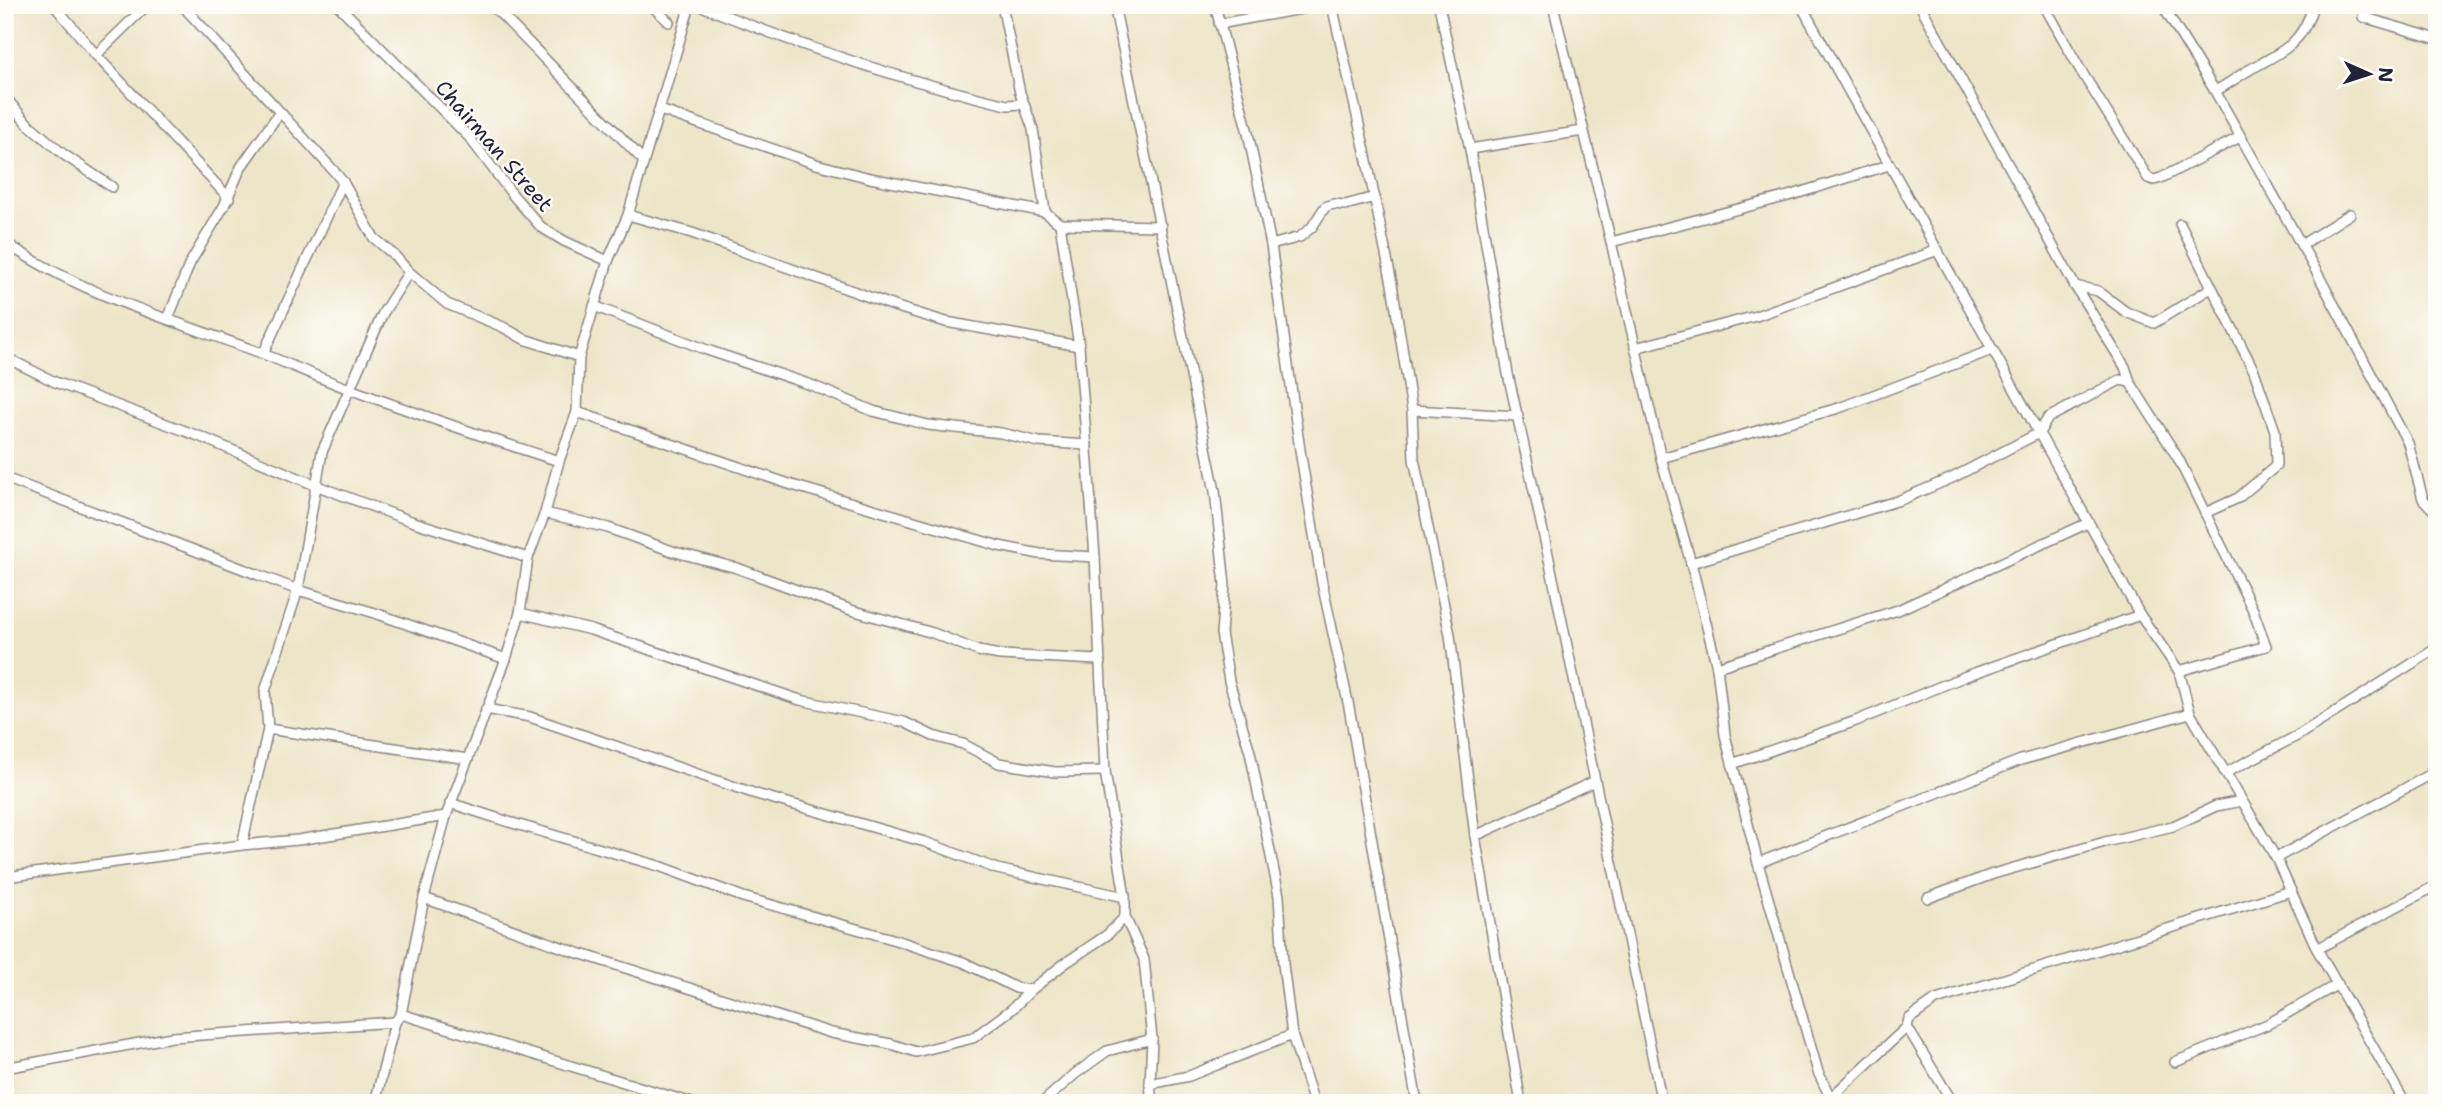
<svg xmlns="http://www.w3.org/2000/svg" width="2442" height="1108" font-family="'Shantell Sans',sans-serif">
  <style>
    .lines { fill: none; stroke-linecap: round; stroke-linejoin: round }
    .street-casing { stroke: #888481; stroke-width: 12 }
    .street { stroke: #fff; stroke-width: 9 }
    .labels { text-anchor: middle; stroke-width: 5; stroke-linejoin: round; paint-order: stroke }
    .street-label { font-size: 21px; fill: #22223b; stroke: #fdfcf7 }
  </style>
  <rect width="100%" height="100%" fill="#fdfcf7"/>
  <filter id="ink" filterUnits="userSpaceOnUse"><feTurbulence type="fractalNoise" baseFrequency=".0143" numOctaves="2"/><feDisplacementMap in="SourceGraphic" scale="14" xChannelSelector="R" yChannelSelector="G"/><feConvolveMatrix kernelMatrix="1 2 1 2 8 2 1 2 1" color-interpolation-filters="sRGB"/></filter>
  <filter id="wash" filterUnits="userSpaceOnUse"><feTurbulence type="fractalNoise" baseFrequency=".00686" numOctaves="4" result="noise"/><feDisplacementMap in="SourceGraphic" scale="28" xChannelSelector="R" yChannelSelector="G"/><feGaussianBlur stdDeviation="1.57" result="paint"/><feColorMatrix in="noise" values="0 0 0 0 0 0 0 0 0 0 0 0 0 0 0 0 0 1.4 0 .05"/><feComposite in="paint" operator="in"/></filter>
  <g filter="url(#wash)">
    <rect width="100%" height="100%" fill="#ede5c7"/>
  </g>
  <g filter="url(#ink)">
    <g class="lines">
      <defs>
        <g id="street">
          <polyline points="54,5 96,55 229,198"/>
          <polyline points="182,5 333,170 343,182 374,238 394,255 409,272 383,313 322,452 298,590 265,691 268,729 242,845"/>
          <polyline points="338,5 469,137 512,194 541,227 564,241 608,261"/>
          <polyline points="492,5 644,161"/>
          <polyline points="651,5 669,22"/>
          <path d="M 699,5 C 800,46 902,80 1007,105 L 1023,104"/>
          <polyline points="1002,5 1020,93 1033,129 1045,212 1060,224 1079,346 1083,397 1095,557 1105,771 1125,897 1125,917 1144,959 1152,1039 1150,1084 1152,1103"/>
          <polyline points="1114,5 1215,491 1225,585 1221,633 1229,681 1250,752 1279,896 1283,964 1292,1035 1314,1103"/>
          <polyline points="1215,5 1248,133 1271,245 1300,450 1322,583 1349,707 1417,1103"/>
          <polyline points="1332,5 1365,151 1392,284 1412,410 1414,459 1450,635 1475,836 1521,1103"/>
          <polyline points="1439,5 1470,149 1508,374 1549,559 1662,1103"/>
          <polyline points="1553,5 1611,242 1661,458 1691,563 1717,667 1725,735 1758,863 1818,1072 1833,1103"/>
          <polyline points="1801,5 2140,615 2179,671 2190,713 2276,858 2317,949 2405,1103"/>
          <polyline points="1920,5 2075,286 2125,367 2130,382 2178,458 2253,610 2266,646 2179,671"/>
          <polyline points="2044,5 2081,71 2148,178 2154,180 2161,178 2240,137"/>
          <polyline points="2162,5 2215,91 2316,271 2408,443 2423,499 2437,514"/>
          <polyline points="2363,17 2437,39"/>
          <polyline points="1219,24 1322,5"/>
          <polyline points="96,55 147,5"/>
          <path d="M 2215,91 C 2227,85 2237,77 2249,70 C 2281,52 2303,45 2313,5"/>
          <polyline points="5,97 27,123 63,154 112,187"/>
          <polyline points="660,110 816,164 870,178 1045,212"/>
          <polyline points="1470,149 1583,131"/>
          <polyline points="628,215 692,233 897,307 946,322 1079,346"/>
          <polyline points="1060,224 1161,226"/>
          <polyline points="2180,224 2254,371 2275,431 2276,466 2238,498 2205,513"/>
          <path d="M 5,242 C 79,294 170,319 253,350 C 287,363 319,378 352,390 C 421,415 489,439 559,461"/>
          <polyline points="1611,242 1792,195 1889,165"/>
          <polyline points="1271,245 1300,237 1312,227 1325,207 1333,204 1345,205 1375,197"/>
          <polyline points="2301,245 2350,214"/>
          <polyline points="409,272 447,304 503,327 524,339 579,357"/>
          <polyline points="2075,286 2098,291 2126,312 2154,323 2211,288"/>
          <polyline points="594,306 707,350 811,385 873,411 928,425 1001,433 1039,442 1087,445"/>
          <polyline points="168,319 190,263 224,206 241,167 280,112"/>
          <polyline points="1635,348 1756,316 1938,250"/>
          <polyline points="263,354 343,182"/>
          <polyline points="5,357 55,382 201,437 315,485 411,521 528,558"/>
          <polyline points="1412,410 1518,416"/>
          <polyline points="577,412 792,485 999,546 1040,554 1095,557"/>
          <polyline points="1661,458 1839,408 1992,350"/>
          <polyline points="5,478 298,590 375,613 506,659"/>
          <polyline points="545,513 608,528 675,552 737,568 851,610 933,633 978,651 1000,655 1099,660"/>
          <polyline points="1691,563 1900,500 1952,478 2039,433 2048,418 2120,380 2130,382"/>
          <polyline points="520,613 591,630 800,700 904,722 933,736 963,744 999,763 1055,772 1105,771"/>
          <polyline points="1717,667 1898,610 2088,523"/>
          <polyline points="486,709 530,717 756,794 925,842 997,869 1125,897"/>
          <polyline points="268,729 468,759"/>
          <polyline points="1732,764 1856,721 1966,676 2140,615"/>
          <polyline points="2225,773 2297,736 2437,648"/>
          <polyline points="450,803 509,822 662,867 743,897 889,938 963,962 1016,988 1031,990"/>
          <polyline points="1475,836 1595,781"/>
          <polyline points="2276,858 2437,771"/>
          <polyline points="1758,863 2021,760 2190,713"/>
          <polyline points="5,877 242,845 298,840 446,816"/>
          <polyline points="424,898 575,952 831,1033 891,1044 916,1052 973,1038 1012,1009 1031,990 1064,964 1107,935 1125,917"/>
          <polyline points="1928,898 1993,874 2105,842 2173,826 2216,806 2242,801"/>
          <polyline points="2317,949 2437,885"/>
          <polyline points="401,1014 692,1103"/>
          <polyline points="1907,1027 1953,1103"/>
          <polyline points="2175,1062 2268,1024 2338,984"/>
          <polyline points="5,1068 172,1037 395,1022"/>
          <polyline points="1150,1084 1189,1076 1292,1035"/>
          <polyline points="375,1103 395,1022 401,1014 424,898 446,816 506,659 520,613 528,558 545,513 559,461 577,412 579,357 608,261 628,215 690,5"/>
          <polyline points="1042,1103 1075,1074 1107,1051 1152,1039"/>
          <polyline points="1825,1103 1907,1027 1909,1019 1936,1000 2291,891"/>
          <polyline points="2431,1103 2437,1099"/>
        </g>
      </defs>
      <!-- street casing -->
      <use href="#street" class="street-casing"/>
      <!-- street -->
      <use href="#street" class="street"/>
    </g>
  </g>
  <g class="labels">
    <!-- street labels -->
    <g class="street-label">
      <text transform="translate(494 146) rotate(49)" y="7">Chairman Street</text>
    </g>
  </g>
  <!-- margin -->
  <rect width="2442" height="1108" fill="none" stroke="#fdfcf7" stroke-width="28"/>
  <!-- north arrow -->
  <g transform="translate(2369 74) rotate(93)" stroke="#fdfcf7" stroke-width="5" paint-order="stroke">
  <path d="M0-5L12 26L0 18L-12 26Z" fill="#22223b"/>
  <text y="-10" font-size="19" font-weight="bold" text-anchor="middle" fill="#22223b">N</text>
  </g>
</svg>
